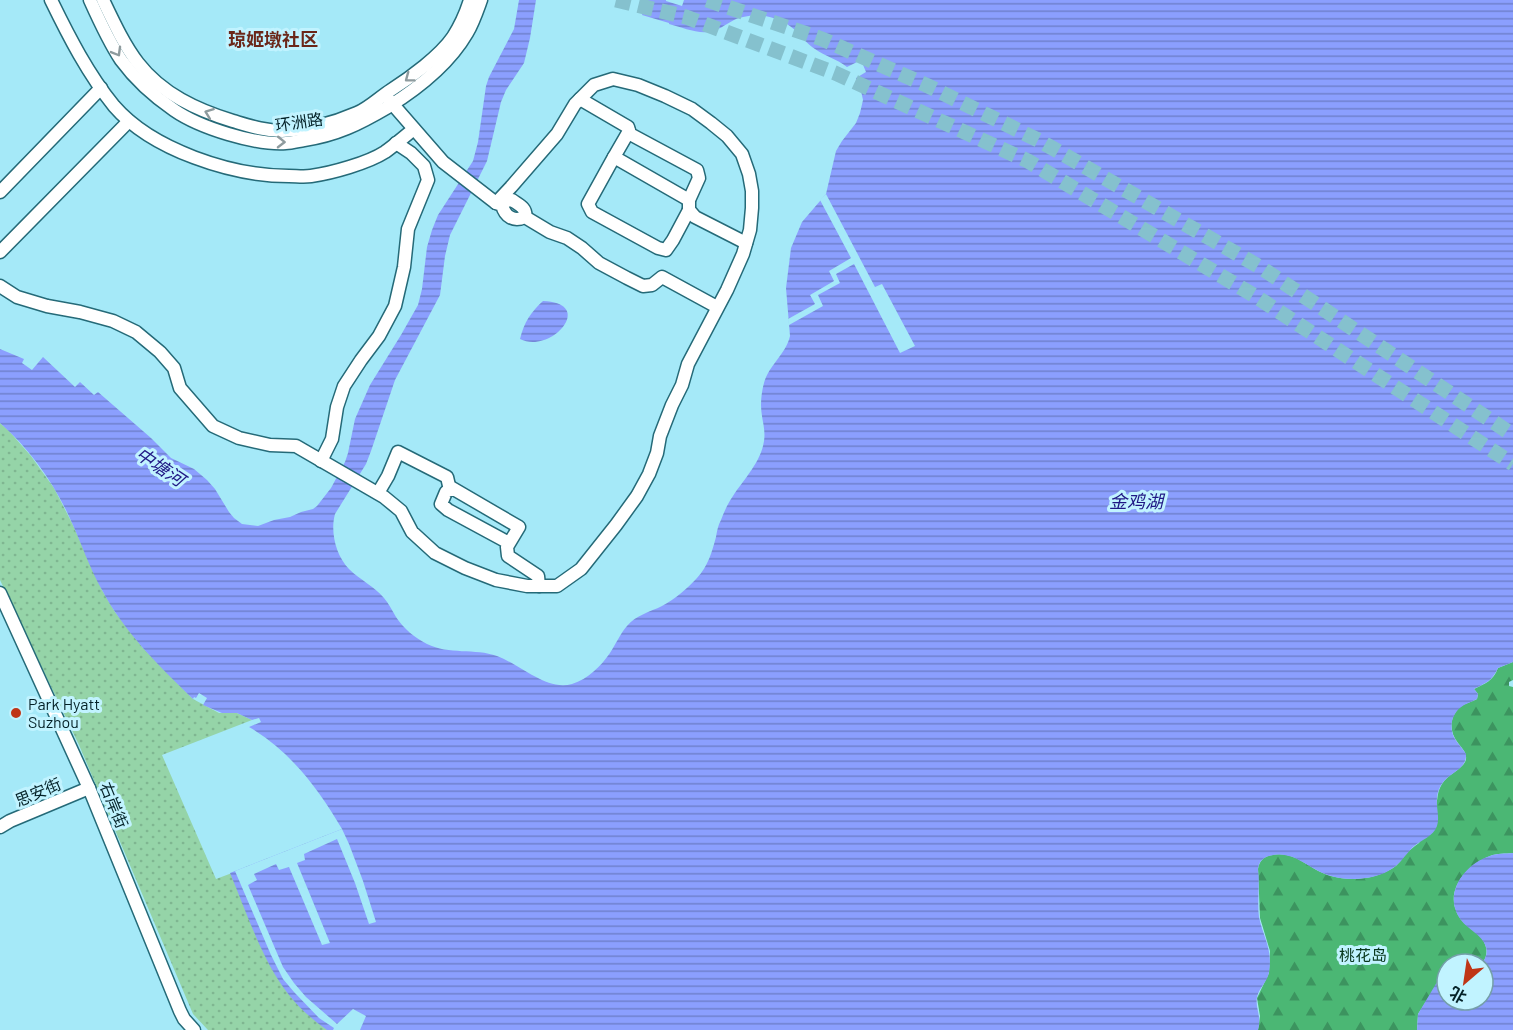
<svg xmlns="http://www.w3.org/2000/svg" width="1513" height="1030" font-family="Barlow,'Noto Sans SC',sans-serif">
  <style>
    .forest { fill: url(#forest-firs) }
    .park { fill: url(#park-dots) }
    .water { fill: url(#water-rules) }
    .pier { fill: #a5e9f8 }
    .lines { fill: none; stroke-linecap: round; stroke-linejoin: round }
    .major-tunnel { stroke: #85c1ce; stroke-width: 15; stroke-dasharray: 15 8; stroke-linecap: butt }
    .minor-casing { stroke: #256a78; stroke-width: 15 }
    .minor { stroke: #fff; stroke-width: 12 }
    .oneway { stroke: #8e9b9e }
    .poi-dot { fill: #bf3516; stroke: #c1f3ff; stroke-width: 2 }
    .labels { text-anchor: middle; stroke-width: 6; stroke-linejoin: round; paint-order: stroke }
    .street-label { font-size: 16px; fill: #042127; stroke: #c1f3ff }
    .poi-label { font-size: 16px; fill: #042127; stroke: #c1f3ff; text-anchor: start }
    .park-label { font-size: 16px; fill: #08371d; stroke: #c1f3ff }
    .neighbourhood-label { font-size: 18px; font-weight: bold; fill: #6b2719; stroke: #c1f3ff }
    .water-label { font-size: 18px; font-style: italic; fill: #1f1784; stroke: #c1f3ff }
  </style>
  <defs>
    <pattern id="forest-firs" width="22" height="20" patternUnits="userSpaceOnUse" patternTransform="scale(1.5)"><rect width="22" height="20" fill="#4bb774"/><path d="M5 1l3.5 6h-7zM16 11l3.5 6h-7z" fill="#3c945f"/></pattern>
    <pattern id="park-dots" width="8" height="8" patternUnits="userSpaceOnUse" patternTransform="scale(1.5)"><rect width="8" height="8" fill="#95d4a8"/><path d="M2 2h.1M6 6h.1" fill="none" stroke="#7fb691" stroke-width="1.8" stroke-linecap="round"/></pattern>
    <pattern id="water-rules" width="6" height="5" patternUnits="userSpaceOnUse" patternTransform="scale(1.5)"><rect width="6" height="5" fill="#8b9ffe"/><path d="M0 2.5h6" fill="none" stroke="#6f81ce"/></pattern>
  </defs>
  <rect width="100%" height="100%" fill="#a5e9f8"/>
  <!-- forest -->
  <path class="forest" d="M 1513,662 L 1513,680 L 1509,682 L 1509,686 L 1513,687 L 1513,853 C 1505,854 1497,853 1490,856 C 1467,865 1444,890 1458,915 C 1464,927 1479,931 1484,942 C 1488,950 1487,957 1482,964 L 1447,964 L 1447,975 L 1443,975 L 1418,1014 L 1417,1030 L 1258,1030 L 1260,1016 L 1257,998 L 1269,973 L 1270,951 L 1260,918 L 1258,869 C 1259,863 1262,858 1268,856 C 1295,848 1308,870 1331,876 C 1352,882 1375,879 1393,868 C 1398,865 1401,860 1405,855 C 1409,850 1414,847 1419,843 C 1422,839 1435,812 1436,806 C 1438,798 1437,792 1442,784 C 1448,774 1465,768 1466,759 C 1467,753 1462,748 1458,743 C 1449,732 1449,717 1460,707 C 1465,703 1472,702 1477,699 L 1478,694 L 1474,689 C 1486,683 1493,681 1498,668 Z"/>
  <!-- park -->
  <polygon class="park" points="0,423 9,431 31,456 54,488 72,523 102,590 115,612 143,648 193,699 219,713 237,713 252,720 162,755 216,879 240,870 333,1030 208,1030 193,1014 79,745 0,580"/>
  <!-- water -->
  <g class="water">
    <path d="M 519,0 L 536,0 L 530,38 L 524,63 L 506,90 L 501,102 L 487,161 L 450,235 L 445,256 L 440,295 L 395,380 L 371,451 L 366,464 L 335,514 C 330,532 336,556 349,569 C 360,580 374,586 384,598 C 389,604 392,610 396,617 C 403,628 415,638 427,644 C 449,655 475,648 497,656 C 521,665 546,691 572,684 C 588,679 601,666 610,653 C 616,644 620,634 627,626 C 636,615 650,612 662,606 C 675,599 687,589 697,578 C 708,566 712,552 716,537 C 717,531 718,525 721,520 C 724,512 728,503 733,496 C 744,479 761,462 764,441 C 766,429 761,418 761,405 C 761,398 762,390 764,383 C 769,365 786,354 790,336 L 786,288 L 791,248 L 802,222 L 826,194 L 836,151 L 842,141 L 856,123 L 860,113 L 863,100 L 860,86 L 856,78 L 866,72 L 861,60 L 847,67 C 837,59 825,56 815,49 C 807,44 801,36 795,30 C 780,17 762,13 743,17 C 734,18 727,25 718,29 C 703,37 685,28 669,24 L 669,23 L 642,15 L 646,0 L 666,0 L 666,1 L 682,6 L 684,0 L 1513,0 L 1513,662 L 1498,668 C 1491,682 1487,682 1474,689 L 1478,694 L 1477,699 C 1473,701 1468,703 1464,705 C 1452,712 1448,727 1455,739 C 1458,744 1463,749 1466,754 C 1467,770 1449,772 1441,785 C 1432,801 1441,813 1437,826 C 1433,837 1422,839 1413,847 C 1409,851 1405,856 1401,861 C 1392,871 1378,877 1365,878 C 1353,880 1339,879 1328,875 C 1307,868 1293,849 1269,856 C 1262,858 1259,862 1258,869 C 1260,885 1257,901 1259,917 C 1263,937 1273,949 1269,972 C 1268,981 1259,988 1257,997 C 1255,1009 1262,1016 1258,1030 L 327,1030 C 313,1020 300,1009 289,995 C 262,961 247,913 230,873 L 342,829 C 318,788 290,751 249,727 L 261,722 L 259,718 L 252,720 L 237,713 L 222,713 L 203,705 L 207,698 L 199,693 L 196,698 L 194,697 L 193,699 C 159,666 124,632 102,590 C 90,569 82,545 72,523 C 56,486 31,450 0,423 L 0,349 L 24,359 L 22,363 L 32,370 L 43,357 L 75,387 L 80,382 L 94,395 L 98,392 L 151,438 L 171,458 L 194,469 L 207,480 L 215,489 L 229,512 L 234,518 L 242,524 L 258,526 L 274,520 L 290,517 L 301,512 L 313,509 L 317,506 L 331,488 L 345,462 L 348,453 L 355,419 L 370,385 L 401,335 L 418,305 L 422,289 L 427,247 L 432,230 L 438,215 L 473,161 L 478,142 L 486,86 L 489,77 L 514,29 Z"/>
    <path d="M 543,301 C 597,303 550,355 520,339 C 524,322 531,312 543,301 Z"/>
    <path d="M 1513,853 L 1513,1030 L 1417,1030 L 1418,1014 L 1440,977 L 1447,975 L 1447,1000 L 1483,1000 C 1483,993 1481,968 1483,964 C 1485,956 1488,956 1486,947 C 1482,934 1468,930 1461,920 C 1442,895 1464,864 1490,856 C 1497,853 1506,854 1513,853 Z"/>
  </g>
  <!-- pier -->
  <g class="pier">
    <polygon points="826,194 875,287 882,284 915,346 900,353 854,264 836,274 840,283 818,295 823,306 789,325 788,319 815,304 810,295 834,281 829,271 851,258 820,200"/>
    <polygon points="342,829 349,844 363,881 376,922 369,924 355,883 337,839 304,854 305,860 297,863 330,943 322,945 289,867 279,870 276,864 254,874 257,880 248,885 277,953 283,967 294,983 306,997 337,1024 353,1009 366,1016 360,1030 333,1030 334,1028 319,1018 294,992 283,979 271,955 235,871"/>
  </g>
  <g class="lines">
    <!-- major-tunnel -->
    <g class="major-tunnel">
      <polyline points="616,0 686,17 835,73 1028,161 1255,296 1513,464"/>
      <polyline points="707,0 822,39 926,85 1040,141 1260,267 1513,435"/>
    </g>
    <defs>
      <g id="minor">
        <path d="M 51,0 C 69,37 88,74 114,106 C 152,150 232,176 289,176 C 296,176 304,177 311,176 C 332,173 368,163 385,152 C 395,145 405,136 414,129"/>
        <path d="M 90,0 C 99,20 109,42 121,60 C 135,79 155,97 174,110 C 200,128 255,145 286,143 C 292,143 298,141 304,140 C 337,135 359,124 388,107 C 417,89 449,64 467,33 C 473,23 477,11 481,0"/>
        <path d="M 103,0 C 113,21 124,45 138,63 C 162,94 197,110 233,121 C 250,126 265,131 282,131 C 307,130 334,123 357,113 C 369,108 380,97 391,90 C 410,78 440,56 453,37 C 460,26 466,13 470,0"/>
        <polyline points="580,99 628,127 630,134 697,170 699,178 689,200 689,210 695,217 746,243"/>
        <path d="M 389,100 L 443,162 L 496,203 L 502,205 C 505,217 514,222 525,217 L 550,232 L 567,238 L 582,248 L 599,263 L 627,278 L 643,286 L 652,285 L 662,277 L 717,307"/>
        <polyline points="629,131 614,157 689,200"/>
        <polyline points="614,157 588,204 592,212 658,248 666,250 673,240 689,210"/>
        <polyline points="0,192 101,88"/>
        <path d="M 502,205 L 506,201 L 512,200 C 519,205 527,208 525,217"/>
        <polyline points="0,252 129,121"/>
        <polyline points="0,286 17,297 47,306 80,312 113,321 136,332 160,352 174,368 180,388 213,426 239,438 270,445 296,446 384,497 401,511 412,532 435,553 465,568 496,580 527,586 557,586 581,569 616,525 637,496 649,474 657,453 660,436 672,405 682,385 688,364 727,290 743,254 750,230 752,208 752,191 749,174 742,154 727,136 711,123 692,109 665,96 638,85 613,79 594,85 575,104 557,134 511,187 496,203"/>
        <polyline points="321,461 332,439 337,407 344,386 361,360 379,336 395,306 404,267 408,229 428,180 424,166 411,153 396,143"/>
        <polyline points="378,493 388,476 398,452 447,477 450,490"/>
        <polyline points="509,543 448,510 441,504 446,492 452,488 519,527 507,547 508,556 538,576 539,586"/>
        <polyline points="0,593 89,788 180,1011 184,1019 194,1030"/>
        <polyline points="0,827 10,821 89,788"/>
      </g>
    </defs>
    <!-- minor casing -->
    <use href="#minor" class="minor-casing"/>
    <!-- minor -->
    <use href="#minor" class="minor"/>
  </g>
  <!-- one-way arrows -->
  <defs><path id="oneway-chevron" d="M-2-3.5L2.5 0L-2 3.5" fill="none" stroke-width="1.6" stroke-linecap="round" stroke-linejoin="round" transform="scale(1.5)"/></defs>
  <g class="oneway">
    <use href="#oneway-chevron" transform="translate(117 52) rotate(60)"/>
    <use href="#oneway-chevron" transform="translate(409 78) rotate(143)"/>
    <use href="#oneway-chevron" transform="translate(209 113) rotate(-159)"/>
    <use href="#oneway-chevron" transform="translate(281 142) rotate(1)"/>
  </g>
  <!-- markers -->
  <circle class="poi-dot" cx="16" cy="713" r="6"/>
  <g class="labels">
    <!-- street labels -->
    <g class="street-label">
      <text transform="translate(299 122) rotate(-8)" y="6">环洲路</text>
      <text transform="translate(38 792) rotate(-23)" y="6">思安街</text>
      <text transform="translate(114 805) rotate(68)" y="6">右岸街</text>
    </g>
    <!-- poi labels -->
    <g class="poi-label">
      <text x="28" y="710">Park Hyatt<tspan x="28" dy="18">Suzhou</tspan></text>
    </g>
    <!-- park labels -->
    <g class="park-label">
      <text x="1363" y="961">桃花岛</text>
    </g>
    <!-- neighbourhood labels -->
    <g class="neighbourhood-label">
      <text x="273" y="46">琼姬墩社区</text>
    </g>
    <!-- water labels -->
    <g class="water-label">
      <text transform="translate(160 467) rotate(34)" y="6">中塘河</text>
      <text x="1136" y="508">金鸡湖</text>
    </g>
  </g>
  <!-- north arrow -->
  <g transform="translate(1465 982) rotate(209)"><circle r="28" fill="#c1f3ff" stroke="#759fa9" stroke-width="1.5"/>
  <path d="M0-4.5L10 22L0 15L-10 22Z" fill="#bf3516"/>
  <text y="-9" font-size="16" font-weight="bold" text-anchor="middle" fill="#042127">北</text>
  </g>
</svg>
